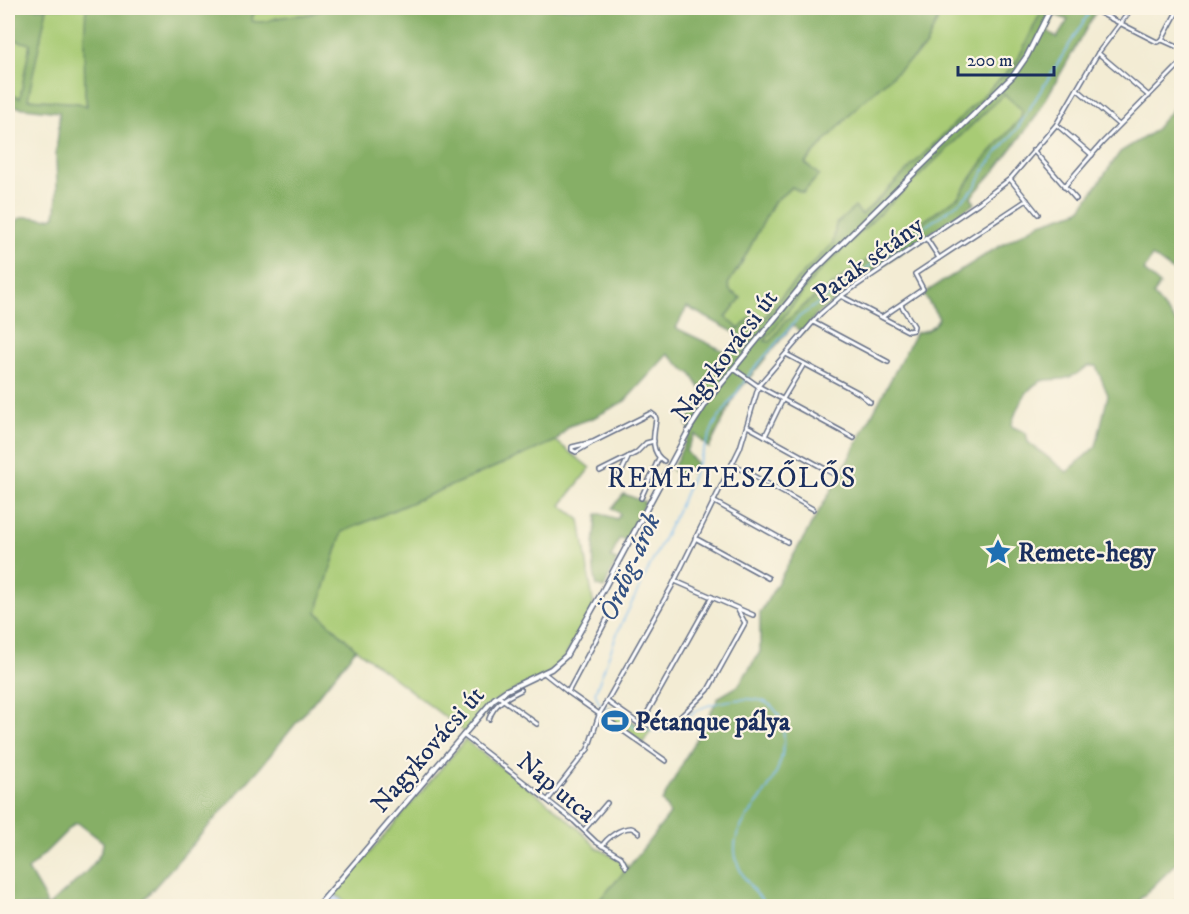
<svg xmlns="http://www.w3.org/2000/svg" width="1189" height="914" font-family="'IM FELL DW Pica',serif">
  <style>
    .built { fill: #ccdbf9 }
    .green { fill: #a8cb75; stroke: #627d6a; stroke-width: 1.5 }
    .forest { fill: #86af66; stroke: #506f62; stroke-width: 1.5; fill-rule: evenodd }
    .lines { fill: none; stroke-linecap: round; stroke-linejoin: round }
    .stream { stroke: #7ebdf2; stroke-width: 1.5 }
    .minor-casing { stroke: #677187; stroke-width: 6 }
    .tertiary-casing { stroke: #677187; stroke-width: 7 }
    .minor { stroke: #fff; stroke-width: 3 }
    .tertiary { stroke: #fff; stroke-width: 4 }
    .labels { text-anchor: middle; stroke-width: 4.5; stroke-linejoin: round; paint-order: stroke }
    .street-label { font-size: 26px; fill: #1b2f5e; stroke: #fcf5e5 }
    .poi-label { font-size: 26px; font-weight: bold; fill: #1b2f5e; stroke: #fcf5e5; text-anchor: start }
    .water-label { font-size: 27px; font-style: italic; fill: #345283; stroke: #fcf5e5 }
    .quarter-label { font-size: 28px; letter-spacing: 1.5px; fill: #1b2f5e; stroke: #fcf5e5 }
  </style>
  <rect width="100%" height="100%" fill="#fcf5e5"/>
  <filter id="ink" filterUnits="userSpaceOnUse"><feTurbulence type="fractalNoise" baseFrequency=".0167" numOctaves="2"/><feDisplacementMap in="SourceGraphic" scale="12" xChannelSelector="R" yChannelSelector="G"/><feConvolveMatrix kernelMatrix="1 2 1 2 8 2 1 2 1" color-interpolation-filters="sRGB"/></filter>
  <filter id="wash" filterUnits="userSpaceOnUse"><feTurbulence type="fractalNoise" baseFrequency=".008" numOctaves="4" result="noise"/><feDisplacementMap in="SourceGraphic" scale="24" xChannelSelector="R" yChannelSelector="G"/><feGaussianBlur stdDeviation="1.35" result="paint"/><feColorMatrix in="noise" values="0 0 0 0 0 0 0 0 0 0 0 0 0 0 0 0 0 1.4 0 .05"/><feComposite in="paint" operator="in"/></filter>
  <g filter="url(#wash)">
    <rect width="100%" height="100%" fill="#f3ecd4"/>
    <!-- built -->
    <polygon class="built" points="333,893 349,906 322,906"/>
    <!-- green -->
    <g class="green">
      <polygon points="47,8 86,8 85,94 87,106 78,103 27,99"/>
      <path d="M 256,8 L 325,8 C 307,17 302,14 283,17 C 268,19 268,24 251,21 Z"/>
      <polygon points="943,8 1043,8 1016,63 862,215 836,223 833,243 783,294 762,321 739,329 726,317 741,298 730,291 728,284 742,262 774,202 792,187 803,193 819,175 805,163 861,103 925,47"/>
      <polygon points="8,38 30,44 20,98 8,93"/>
      <polygon points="1005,93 1022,110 1021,118 986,157 958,197 808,302 784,323 770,343 765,341 815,276"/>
      <polygon points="556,441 590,468 561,505 580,520 594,608 565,657 558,666 546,675 499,698 466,733 356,649 317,612 342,532"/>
      <polygon points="612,708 641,727 652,728 643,743 604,714 607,709"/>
      <polygon points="465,740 546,801 578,828 596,847 627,865 627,869 594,906 350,906 335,894"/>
    </g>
    <!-- forest -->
    <g class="forest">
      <path d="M 8,8 L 47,8 L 28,99 L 78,103 L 87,106 L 85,94 L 84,42 L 86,8 L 256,8 L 251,21 C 269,24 268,19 283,17 C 301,14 308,17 325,8 L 943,8 L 925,47 L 861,103 L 805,163 L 819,175 L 803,193 L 792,187 L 774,202 L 742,262 L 728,284 L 730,291 L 741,298 L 726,317 L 739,329 L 755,313 L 763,321 L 783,294 L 833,243 L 836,224 L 855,207 L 862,215 L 1016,63 L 1043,8 L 1098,8 L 1035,118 L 997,168 L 971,197 L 975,203 L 894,257 L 816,315 L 803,333 L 793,325 L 736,394 L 709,448 L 695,434 L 686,451 L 696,463 L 692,472 L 684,469 L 681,475 L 672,470 L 691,430 L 686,424 L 704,394 L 690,372 L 687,372 L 668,354 L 625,401 L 593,418 L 569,426 L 556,441 L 342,532 L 317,612 L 356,649 L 259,769 L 138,906 L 48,906 C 63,892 104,863 103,842 L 78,823 L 74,824 L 28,870 L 44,897 L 47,906 L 8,906 L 8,274 L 17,220 C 29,212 43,223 55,216 C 59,196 56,174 56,154 C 57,140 60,126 59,112 L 8,106 L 8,93 L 20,98 L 30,44 L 8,38 ZM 1055,15 L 1068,20 L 1057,38 L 1048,31 ZM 1004,94 L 1022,110 L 1021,118 L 986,157 L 958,197 L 808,302 L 784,323 L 770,342 L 765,341 L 815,276 ZM 687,307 L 749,340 L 744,351 L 732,346 L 726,352 L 676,328 Z"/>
      <path d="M 1181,99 L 1181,283 L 1177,274 L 1152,256 L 1144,271 L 1160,285 L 1153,295 L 1181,328 L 1181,859 L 1139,900 L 1141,906 L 594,906 L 627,869 L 670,814 L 662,801 L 719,697 L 738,686 L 760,652 L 760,613 L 840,475 L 916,332 C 926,333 934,326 939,318 L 924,295 L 929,290 L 998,247 L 1041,223 L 1080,210 L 1120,152 L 1153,132 ZM 1088,366 L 1096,366 L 1108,395 L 1096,446 L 1067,472 L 1028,442 L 1026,433 L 1011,426 C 1016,411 1023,391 1039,382 C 1045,379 1055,380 1063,379 C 1072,377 1081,372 1088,366 Z"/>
      <path d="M 624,494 L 645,502 L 626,540 L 619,539 L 611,558 L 617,560 L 604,588 L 597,586 C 590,563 595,538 597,514 L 602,514 L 617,519 L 620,514 L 612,508 Z"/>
    </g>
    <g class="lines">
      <!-- stream -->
      <path class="stream" d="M 768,906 C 754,892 734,870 735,848 C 735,829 750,814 760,800 C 776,778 789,750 782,723 C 779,714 774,706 765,702 C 748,695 710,702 694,712 C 686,716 681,725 673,730 L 655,731 L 637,728 L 599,703 L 595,693 L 618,631 L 682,501 L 714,425 L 751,372 L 799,317 L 962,200 L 974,189 L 988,164 L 1017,129 L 1092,8"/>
    </g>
  </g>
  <g filter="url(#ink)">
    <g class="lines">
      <defs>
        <g id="minor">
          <polyline points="1082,8 1096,11 1157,42 1162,40 1182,49"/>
          <polyline points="1162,40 1179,8"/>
          <polyline points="1098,53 1149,96"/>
          <polyline points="1077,89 1119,125"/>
          <polyline points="1057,125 1092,155"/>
          <polyline points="1033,150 1076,199"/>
          <polyline points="1010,179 1038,214"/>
          <polyline points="1064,187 1102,143 1182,62"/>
          <polyline points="926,238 939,258"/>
          <polyline points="841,296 908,331 913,330 914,326 901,305"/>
          <polyline points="882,317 923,289 915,274 1027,200"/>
          <polyline points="813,322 888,362"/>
          <polyline points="786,354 859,393 870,402"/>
          <polyline points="734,369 758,386 854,438"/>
          <polyline points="747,426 836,475"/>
          <polyline points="765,436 783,399 804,364"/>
          <path d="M 593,442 L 576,452 L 572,450 L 572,447 L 593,442 L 651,413 L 655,416 L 656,419 C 654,434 649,452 664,461"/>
          <polyline points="732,464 813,509"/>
          <polyline points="600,471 636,453 646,443 654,441"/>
          <polyline points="617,481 629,456"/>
          <polyline points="641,498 659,458"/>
          <polyline points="713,501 787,542"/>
          <polyline points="695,538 768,578"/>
          <polyline points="675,581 753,615"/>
          <polyline points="544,673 568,692 666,761"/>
          <polyline points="568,692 607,619"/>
          <polyline points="498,696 537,724"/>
          <polyline points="608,702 641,725 672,725 708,690 745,623 738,610"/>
          <path d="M 489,719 C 494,703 507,697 521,690"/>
          <polyline points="641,724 712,597"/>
          <polyline points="463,735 574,821 596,842 621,857 626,867"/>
          <polyline points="548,800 588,749 599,715 672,586 740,448 759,385 820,314 841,296 980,202 1010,179 1056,125 1098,53 1132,8"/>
          <polyline points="584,830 607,803"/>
          <path d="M 602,846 C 607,838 620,828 631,828 C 633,828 638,832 639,833"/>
          <polyline points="1168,906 1182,897"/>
        </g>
        <polyline id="tertiary" points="318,906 494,699 507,690 551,669 566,656 601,594 690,428 708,400 812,273 1013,76 1027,56 1051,8"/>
      </defs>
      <!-- minor casing -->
      <use href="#minor" class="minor-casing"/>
      <!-- tertiary casing -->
      <use href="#tertiary" class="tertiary-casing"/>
      <!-- minor -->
      <use href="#minor" class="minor"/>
      <!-- tertiary -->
      <use href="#tertiary" class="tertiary"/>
    </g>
  </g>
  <!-- icons -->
  <defs>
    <symbol id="sight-bare" viewBox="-9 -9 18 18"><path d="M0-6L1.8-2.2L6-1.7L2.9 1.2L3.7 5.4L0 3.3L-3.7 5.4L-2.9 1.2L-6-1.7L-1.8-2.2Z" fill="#1f6fb2" stroke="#fcf5e5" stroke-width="2.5" paint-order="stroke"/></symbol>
    <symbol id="stadium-bare" viewBox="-9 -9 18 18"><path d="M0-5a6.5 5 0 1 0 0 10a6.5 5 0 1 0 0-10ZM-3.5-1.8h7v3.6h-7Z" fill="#1f6fb2" stroke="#fcf5e5" stroke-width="2.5" paint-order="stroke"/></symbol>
  </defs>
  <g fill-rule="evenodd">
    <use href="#sight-bare" x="979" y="533" width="38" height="38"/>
    <use href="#stadium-bare" x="596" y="702" width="38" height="38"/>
  </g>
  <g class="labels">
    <!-- street labels -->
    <g class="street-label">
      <text transform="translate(868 259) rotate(-36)" y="9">Patak sétány</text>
      <text transform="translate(724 355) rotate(-53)" y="9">Nagykovácsi út</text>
      <text transform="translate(427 749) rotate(-49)" y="9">Nagykovácsi út</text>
      <text transform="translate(557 787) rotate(40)" y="9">Nap utca</text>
    </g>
    <!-- poi labels -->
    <g class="poi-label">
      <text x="1018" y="561">Remete-hegy</text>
      <text x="635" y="730">Pétanque pálya</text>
    </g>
    <!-- water labels -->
    <g class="water-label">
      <text transform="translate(629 567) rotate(-66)" y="9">Ördög-árok</text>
    </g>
    <!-- quarter labels -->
    <g class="quarter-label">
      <text x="732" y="487">REMETESZŐLŐS</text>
    </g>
  </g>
  <!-- margin -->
  <rect width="1189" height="914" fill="none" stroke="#fcf5e5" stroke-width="30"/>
  <!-- scale -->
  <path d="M958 66v9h96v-9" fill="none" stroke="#1b2f5e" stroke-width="3"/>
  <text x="967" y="66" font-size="18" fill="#1b2f5e" stroke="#fcf5e5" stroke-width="4.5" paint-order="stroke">200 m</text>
</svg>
